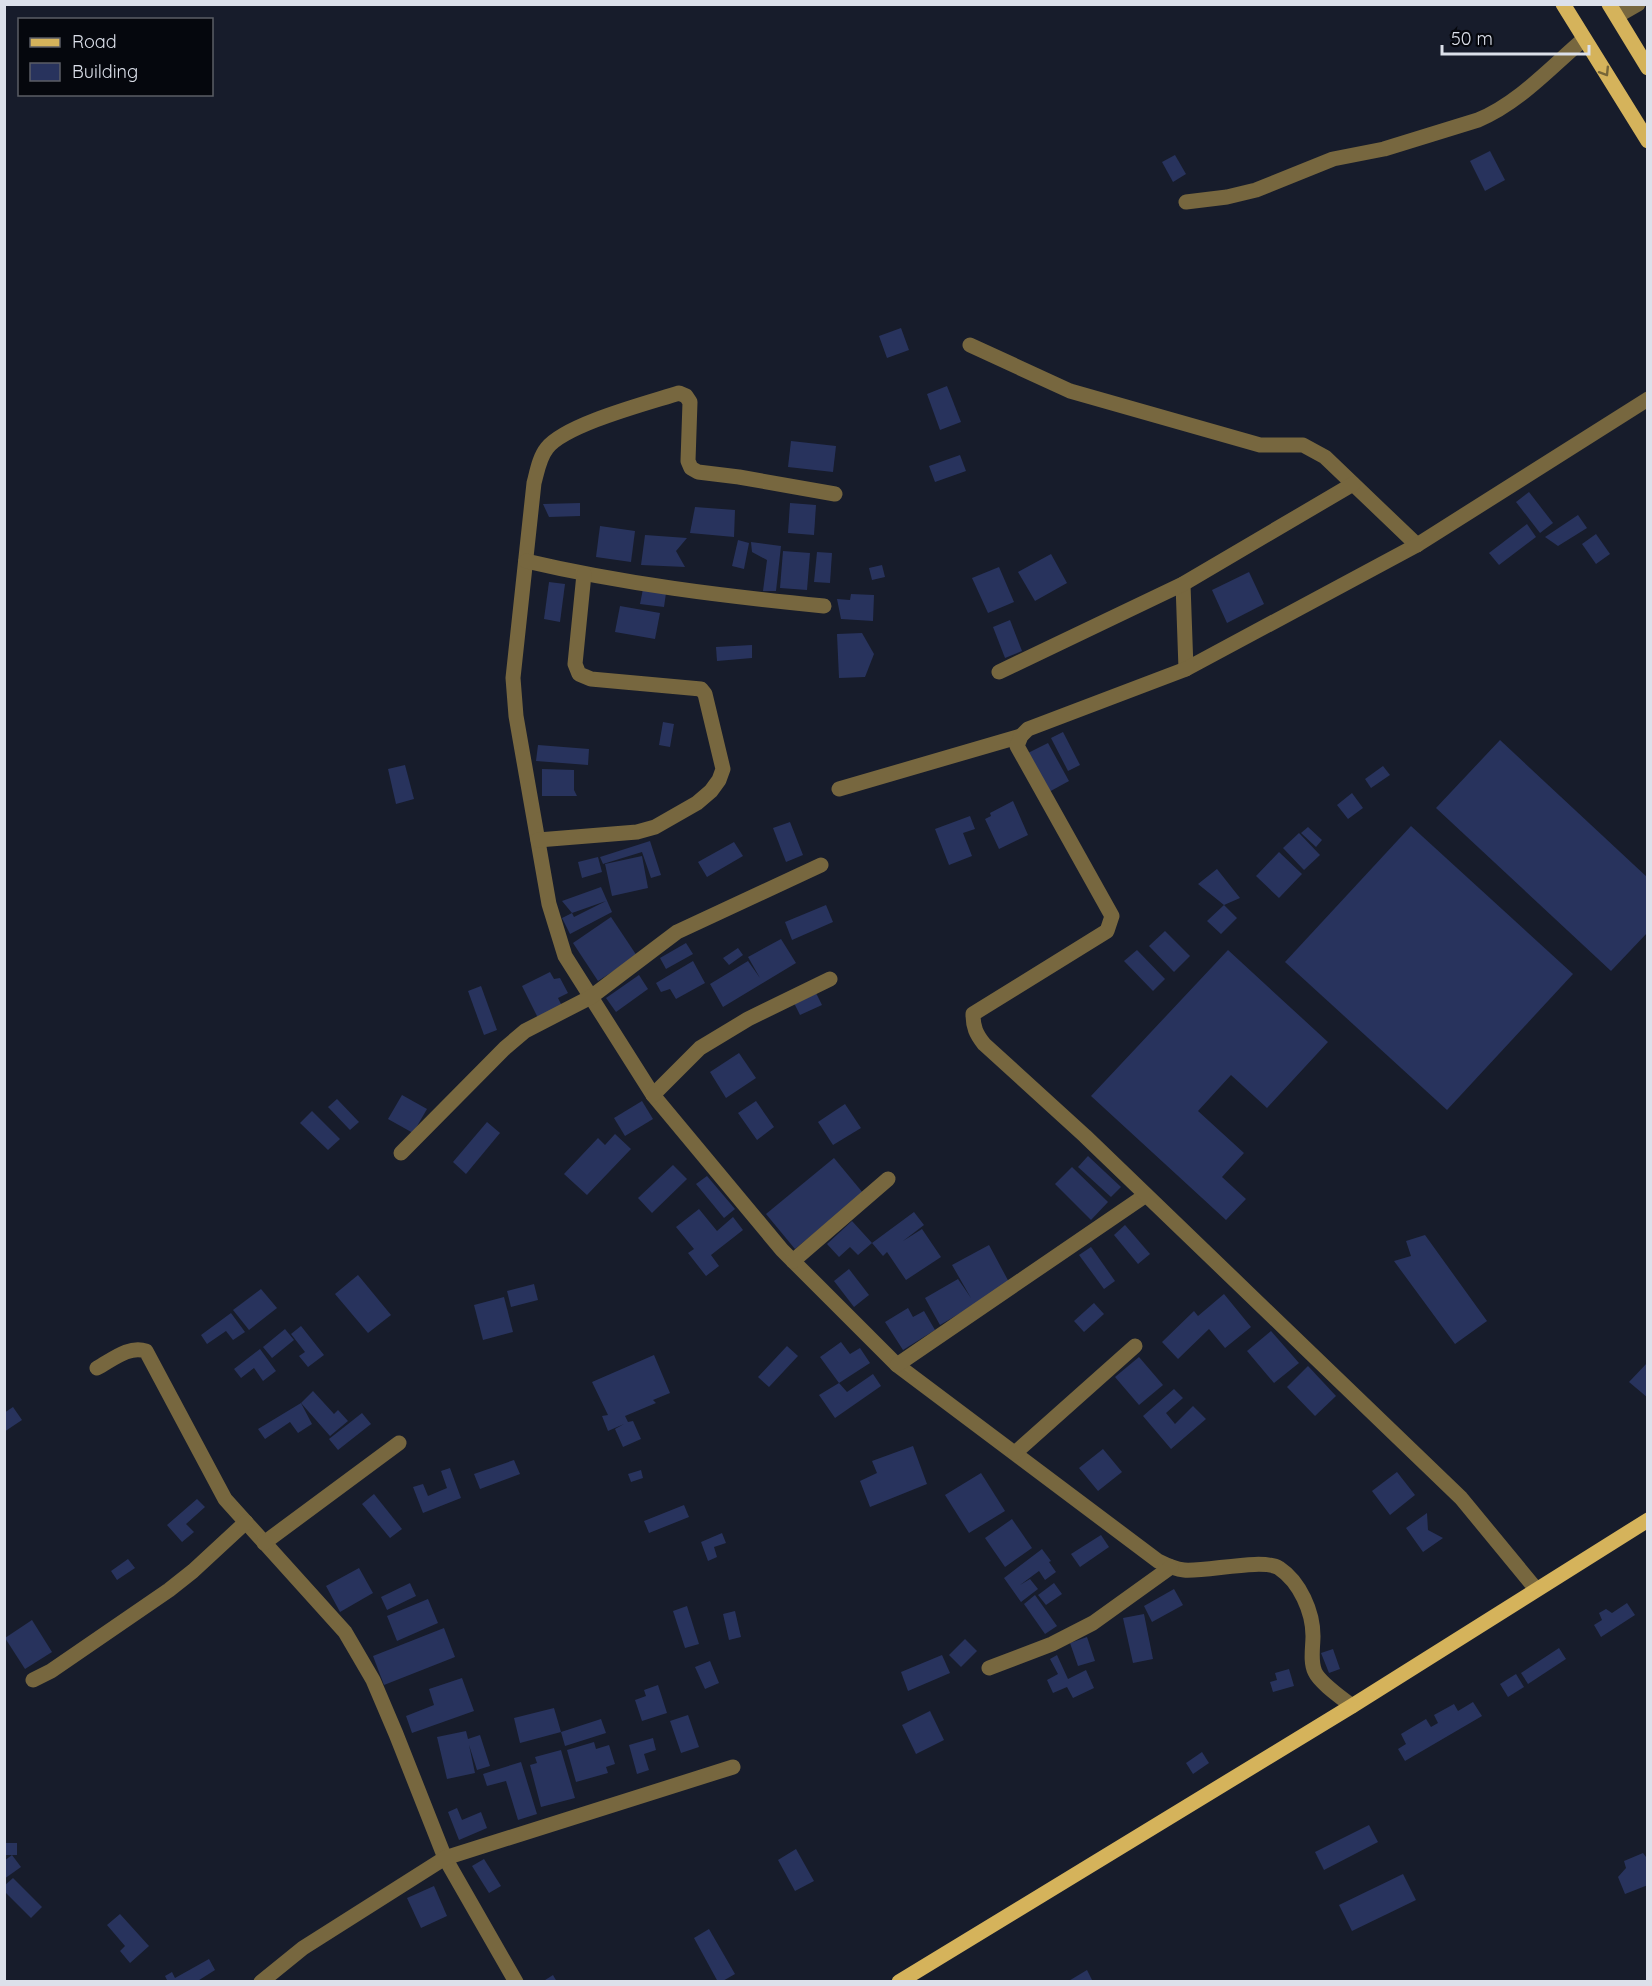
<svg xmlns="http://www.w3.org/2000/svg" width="1652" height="1986" font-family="Quicksand,sans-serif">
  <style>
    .building { fill: #28335d }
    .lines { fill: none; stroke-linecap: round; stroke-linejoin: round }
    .minor { stroke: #77673f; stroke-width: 15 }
    .major { stroke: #d5b35b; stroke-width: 15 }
    .oneway { stroke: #776638 }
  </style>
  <rect width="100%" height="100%" fill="#171c2b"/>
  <!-- building -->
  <g class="building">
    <polygon points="1490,151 1505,180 1485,191 1470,161"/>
    <polygon points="1175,155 1186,174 1173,182 1162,162"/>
    <polygon points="901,328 909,350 887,358 879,336"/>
    <polygon points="947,386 961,422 940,430 927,394"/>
    <polygon points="791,441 836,446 833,472 788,467"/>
    <polygon points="960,455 966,471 935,482 929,466"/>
    <polygon points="1529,492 1553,523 1540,533 1516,502"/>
    <polygon points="580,503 580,516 549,517 543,504"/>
    <polygon points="790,503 816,505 814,535 788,533"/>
    <polygon points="695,507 735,510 734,537 690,533"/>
    <polygon points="1578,515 1587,528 1558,546 1545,537"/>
    <polygon points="1527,524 1536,537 1499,565 1489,553"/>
    <polygon points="600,526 635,531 631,562 596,557"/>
    <polygon points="1596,534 1610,554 1596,564 1582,544"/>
    <polygon points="645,535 687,538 676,551 685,567 641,565"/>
    <polygon points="738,540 749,543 744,569 732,566"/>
    <polygon points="751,542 781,546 776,591 763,591 767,560 752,552"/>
    <polygon points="783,551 810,553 807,590 780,588"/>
    <polygon points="817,552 832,553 830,583 814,582"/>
    <polygon points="1051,554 1067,583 1035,601 1018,572"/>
    <polygon points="882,565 885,577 872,580 869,568"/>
    <polygon points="999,567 1014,602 988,613 972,578"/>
    <polygon points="1249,572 1264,604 1227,623 1212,590"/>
    <polygon points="549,582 565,584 560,622 544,619"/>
    <polygon points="643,589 666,593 664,607 640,604"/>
    <polygon points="851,594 874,595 873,621 841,619 837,599 850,600"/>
    <polygon points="620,606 660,613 655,639 615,632"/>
    <polygon points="1010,620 1022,651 1005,658 993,627"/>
    <polygon points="862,633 874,654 865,677 839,678 837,634"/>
    <polygon points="752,645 752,658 717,661 716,647"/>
    <polygon points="663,722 674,724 670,747 659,745"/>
    <polygon points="1063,732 1080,765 1068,771 1051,738"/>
    <polygon points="1500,740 1648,878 1648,932 1611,971 1436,808"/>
    <polygon points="1048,743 1069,781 1047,793 1026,754"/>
    <polygon points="538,745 589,749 588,765 536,761"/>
    <polygon points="405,765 414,799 396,804 388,769"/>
    <polygon points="1383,766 1390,775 1371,788 1365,779"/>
    <polygon points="542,769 574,770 574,790 577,796 542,796"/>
    <polygon points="1352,793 1363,808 1348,819 1337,805"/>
    <polygon points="1013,801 1028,835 999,849 985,819 991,816 990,813"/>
    <polygon points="970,816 975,829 963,833 972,856 949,865 935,829"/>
    <polygon points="790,822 803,855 786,862 773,828"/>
    <polygon points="1411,826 1573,974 1447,1110 1285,962"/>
    <polygon points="1308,827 1322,840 1316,847 1301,833"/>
    <polygon points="1299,833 1320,855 1304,870 1283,848"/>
    <polygon points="650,841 661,875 651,878 642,852 603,864 600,857"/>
    <polygon points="734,842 743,856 707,877 698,862"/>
    <polygon points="1279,852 1302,874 1279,898 1256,876"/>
    <polygon points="642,856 648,888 612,896 605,864"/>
    <polygon points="598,857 602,872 582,878 578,862"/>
    <polygon points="1217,869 1240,898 1224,905 1237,918 1221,934 1207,921 1224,905 1198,884"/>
    <polygon points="601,887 612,912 570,934 562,918 572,913 574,917 606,901 572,913 562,901"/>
    <polygon points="826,905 833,922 792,940 785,922"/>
    <polygon points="611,917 637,956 598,981 573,943"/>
    <polygon points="1165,931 1190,956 1174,972 1149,946"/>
    <polygon points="781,939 796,963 723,1007 710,984 748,961 760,978 748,957"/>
    <polygon points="686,943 693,954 666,969 660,958"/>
    <polygon points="738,948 743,955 729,965 723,958"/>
    <polygon points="1137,950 1165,979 1153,991 1124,961"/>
    <polygon points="1228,950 1328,1042 1267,1108 1231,1075 1198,1111 1244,1153 1222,1177 1246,1199 1226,1220 1091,1096"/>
    <polygon points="693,961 705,983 676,999 670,989 661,992 656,983"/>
    <polygon points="550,972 554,979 560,978 568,993 558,998 563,1008 539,1020 522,986"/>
    <polygon points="639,975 648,989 616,1012 606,998"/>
    <polygon points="481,986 497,1030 484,1035 468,991"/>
    <polygon points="816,993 822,1005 800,1015 794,1003"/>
    <polygon points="739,1053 756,1078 726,1098 710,1072"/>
    <polygon points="402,1095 427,1109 413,1133 388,1119"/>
    <polygon points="337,1099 359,1122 350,1130 328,1107"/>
    <polygon points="642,1101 653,1119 625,1136 614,1118"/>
    <polygon points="756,1101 774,1127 757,1140 738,1113"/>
    <polygon points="845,1104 861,1128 833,1145 818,1122"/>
    <polygon points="312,1111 340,1139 328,1150 300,1123"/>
    <polygon points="487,1122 500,1133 466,1174 453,1162"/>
    <polygon points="615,1134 631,1149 587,1195 564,1174 598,1138 605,1145"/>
    <polygon points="1088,1156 1121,1187 1111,1197 1078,1167"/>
    <polygon points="834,1158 863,1193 795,1249 766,1214"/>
    <polygon points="673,1165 687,1179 652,1213 638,1198"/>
    <polygon points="1072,1167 1108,1202 1091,1220 1055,1184"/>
    <polygon points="707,1176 735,1209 724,1218 696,1184"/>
    <polygon points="699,1209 717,1231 733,1217 743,1230 711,1255 719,1266 706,1276 688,1253 694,1249 676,1227"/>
    <polygon points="914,1212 924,1225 903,1241 922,1229 941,1257 906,1280 887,1252 883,1256 872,1243"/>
    <polygon points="852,1221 872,1243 858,1255 850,1247 839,1257 827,1244"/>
    <polygon points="1125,1225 1150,1254 1138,1264 1114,1235"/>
    <polygon points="1425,1235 1487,1321 1455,1344 1394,1261 1411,1256 1406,1241"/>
    <polygon points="989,1245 1010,1284 940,1325 925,1298 958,1279 971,1298 952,1265"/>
    <polygon points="1091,1247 1115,1281 1104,1289 1079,1255"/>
    <polygon points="849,1269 869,1295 854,1307 834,1281"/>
    <polygon points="358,1275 391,1315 368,1333 335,1294"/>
    <polygon points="534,1284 538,1300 511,1307 507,1291"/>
    <polygon points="261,1289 277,1308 249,1330 233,1310"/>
    <polygon points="1224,1294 1251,1327 1225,1348 1209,1329 1178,1359 1162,1342 1194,1311 1198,1316"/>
    <polygon points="504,1297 513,1332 483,1340 474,1305"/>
    <polygon points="1094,1303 1104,1314 1084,1332 1074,1321"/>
    <polygon points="908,1308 913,1317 924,1311 935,1330 903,1350 885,1322"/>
    <polygon points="231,1313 245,1332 233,1340 226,1331 207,1344 201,1335"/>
    <polygon points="301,1326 324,1355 308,1367 299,1356 305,1352 291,1334"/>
    <polygon points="285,1329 294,1340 272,1358 263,1347"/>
    <polygon points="1271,1331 1299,1363 1274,1383 1247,1351"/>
    <polygon points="841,1342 850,1354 860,1348 870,1363 839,1383 820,1357"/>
    <polygon points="787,1346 798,1356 769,1387 758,1377"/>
    <polygon points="260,1349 276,1371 263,1381 254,1368 241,1378 234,1369"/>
    <polygon points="654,1355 670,1393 653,1400 656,1403 625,1416 628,1422 633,1421 641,1439 623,1447 615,1429 624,1424 608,1431 602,1416 608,1415 592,1382"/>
    <polygon points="1139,1357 1163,1385 1139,1405 1115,1377"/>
    <polygon points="1648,1362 1648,1398 1629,1382"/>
    <polygon points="1308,1366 1336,1396 1315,1416 1287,1387"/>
    <polygon points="873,1374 881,1386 835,1418 819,1395 839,1383 847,1392"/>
    <polygon points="1174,1389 1183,1398 1166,1413 1175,1424 1193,1406 1206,1419 1171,1449 1143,1416"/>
    <polygon points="313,1391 334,1414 338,1410 348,1421 330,1436 301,1403"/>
    <polygon points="301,1403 312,1424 298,1433 290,1422 265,1439 258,1429"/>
    <polygon points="13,1407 22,1420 4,1432 4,1413"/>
    <polygon points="362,1413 371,1424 338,1450 329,1439"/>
    <polygon points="913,1446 927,1484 870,1507 860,1481 877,1473 872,1461"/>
    <polygon points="1103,1449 1122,1472 1098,1491 1079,1468"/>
    <polygon points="514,1460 520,1474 480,1489 474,1474"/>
    <polygon points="450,1468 461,1498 423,1513 413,1487 423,1484 428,1496 447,1488 441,1471"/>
    <polygon points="641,1470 643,1478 631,1482 628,1474"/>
    <polygon points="1397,1472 1415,1495 1390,1515 1372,1491"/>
    <polygon points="981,1473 1005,1511 969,1533 945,1495"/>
    <polygon points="374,1494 402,1529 390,1538 362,1504"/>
    <polygon points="197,1499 205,1507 186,1524 194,1532 182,1542 167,1525"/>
    <polygon points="684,1505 689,1517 649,1533 644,1521"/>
    <polygon points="1427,1513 1428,1530 1443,1538 1423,1552 1406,1528"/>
    <polygon points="1012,1519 1032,1548 1005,1567 985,1538"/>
    <polygon points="722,1533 726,1543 714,1547 717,1557 708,1561 701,1542"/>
    <polygon points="1101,1535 1109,1547 1080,1567 1071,1554"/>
    <polygon points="1042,1549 1051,1561 1049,1562 1056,1572 1045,1580 1039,1571 1020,1585 1030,1579 1038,1589 1021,1602 1004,1578"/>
    <polygon points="128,1559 135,1568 117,1580 111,1571"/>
    <polygon points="359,1568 373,1593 340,1612 326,1586"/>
    <polygon points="410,1583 416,1596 387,1610 381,1597"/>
    <polygon points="1054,1583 1062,1594 1046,1605 1038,1595"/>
    <polygon points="1174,1589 1183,1605 1152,1622 1144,1606"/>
    <polygon points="1035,1595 1057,1626 1045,1634 1024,1604"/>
    <polygon points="428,1599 438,1623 397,1641 387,1616"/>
    <polygon points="1627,1603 1635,1615 1601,1637 1594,1625 1602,1620 1599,1613 1606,1609 1612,1613"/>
    <polygon points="687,1606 699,1644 685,1648 673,1611"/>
    <polygon points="735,1611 741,1637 729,1640 723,1614"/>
    <polygon points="1144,1614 1153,1659 1133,1663 1123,1618"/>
    <polygon points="32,1620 52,1652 25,1669 5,1638"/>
    <polygon points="444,1628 455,1657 384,1685 373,1656"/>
    <polygon points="1087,1637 1095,1661 1078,1666 1070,1643"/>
    <polygon points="965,1639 977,1651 961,1667 949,1655"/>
    <polygon points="1559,1648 1566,1659 1528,1684 1521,1673"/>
    <polygon points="1333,1649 1340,1669 1329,1673 1321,1653"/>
    <polygon points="942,1655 950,1673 908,1691 901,1672"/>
    <polygon points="1057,1655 1068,1679 1086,1670 1094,1688 1073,1698 1067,1687 1053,1693 1047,1680 1058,1674 1050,1659"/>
    <polygon points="710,1661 719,1683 705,1689 695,1667"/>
    <polygon points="1289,1669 1294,1686 1273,1692 1270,1682 1277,1680 1275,1673"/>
    <polygon points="1516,1674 1524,1687 1508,1697 1500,1684"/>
    <polygon points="462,1678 474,1711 412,1733 406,1716 434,1705 429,1689"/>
    <polygon points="658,1685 667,1713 642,1721 635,1700 646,1696 644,1690"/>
    <polygon points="1473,1702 1482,1716 1405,1761 1398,1749 1406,1744 1401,1734 1426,1719 1431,1727 1438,1723 1434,1715 1454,1704 1458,1711"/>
    <polygon points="554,1708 561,1732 601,1719 606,1733 565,1746 561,1732 520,1743 514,1718"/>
    <polygon points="930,1711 944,1740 916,1754 902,1725"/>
    <polygon points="688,1715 699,1747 681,1753 670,1721"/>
    <polygon points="466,1731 468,1739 480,1735 490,1766 477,1770 469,1745 475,1773 447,1779 437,1737"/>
    <polygon points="653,1738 656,1750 644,1754 649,1770 637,1774 629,1745"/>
    <polygon points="594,1742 596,1749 609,1745 615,1764 606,1767 608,1773 576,1782 567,1750"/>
    <polygon points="561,1750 575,1798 541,1807 530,1765 537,1763 535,1757"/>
    <polygon points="1202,1752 1209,1763 1193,1774 1186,1763"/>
    <polygon points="521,1762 537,1814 518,1820 506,1781 487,1786 483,1774"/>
    <polygon points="457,1808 462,1820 481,1812 487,1828 459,1840 448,1812"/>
    <polygon points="1369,1825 1378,1842 1324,1870 1315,1852"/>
    <rect x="4" y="1843" width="13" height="12"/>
    <polygon points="796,1849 814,1881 795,1891 778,1860"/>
    <polygon points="1643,1853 1646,1857 1648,1857 1648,1885 1625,1894 1618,1877 1626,1868 1624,1861"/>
    <polygon points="12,1855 21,1867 4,1879 4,1861"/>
    <polygon points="484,1859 501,1886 489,1893 472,1866"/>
    <polygon points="1403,1874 1416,1900 1352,1931 1339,1905"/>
    <polygon points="13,1878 42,1907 31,1918 4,1891 4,1886"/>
    <polygon points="434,1886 447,1916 421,1928 407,1898"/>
    <polygon points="120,1914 149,1946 130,1963 120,1951 125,1946 107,1925"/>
    <polygon points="709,1929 735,1974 721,1982 718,1982 694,1938"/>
    <polygon points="209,1959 215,1970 196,1982 168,1982 165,1976 172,1972 175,1978"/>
    <polygon points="1087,1970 1093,1982 1067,1982"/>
    <polygon points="553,1975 557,1982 542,1982"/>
  </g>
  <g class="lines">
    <!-- minor -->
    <g class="minor">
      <polyline points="1617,16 1638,4"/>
      <path d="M 1186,202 L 1227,197 L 1256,190 L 1333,159 L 1384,149 L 1478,120 C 1519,103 1551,67 1584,39"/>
      <polyline points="970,345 1070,391 1260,445 1303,445 1325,457 1417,545"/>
      <path d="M 835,494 L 739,477 L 698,472 L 691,468 L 688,461 L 690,402 L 686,396 L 679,393 C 648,403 566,424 547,448 C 539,458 537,472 534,483 L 513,678 L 516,716 L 549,904 L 565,956 L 653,1095 L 782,1250 L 897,1365 L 1158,1561 C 1166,1565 1174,1569 1184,1570 C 1206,1572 1263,1558 1279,1568 C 1300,1582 1313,1612 1313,1636 C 1313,1647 1310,1662 1315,1672 C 1320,1683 1342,1698 1352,1706"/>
      <path d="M 526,561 C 624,584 723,596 824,606"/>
      <polyline points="1183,584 1186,669"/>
      <polyline points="999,672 1183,584 1353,484"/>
      <polyline points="839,789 1021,736"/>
      <polyline points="538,840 637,832 655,827 697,803 711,791 719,780 723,769 705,694 701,689 591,679 579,674 575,664 584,574"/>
      <polyline points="653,1095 700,1048 748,1019 830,979"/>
      <polyline points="401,1153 505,1048 525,1031 591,997 677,932 821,865"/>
      <polyline points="793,1261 888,1179"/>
      <polyline points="897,1365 1146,1195"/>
      <path d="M 97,1368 C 112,1360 129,1345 146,1351 L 225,1499 L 345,1632 L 373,1680 L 396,1734 L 445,1858 L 516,1982"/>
      <polyline points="1015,1453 1135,1346"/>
      <polyline points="264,1543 399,1443"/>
      <path d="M 1536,1589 L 1461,1498 L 1085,1136 L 984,1044 C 976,1034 973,1027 973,1014 L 1107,931 L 1112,916 L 1017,746 L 1021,736 L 1028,729 L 1186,669 L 1417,545 L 1648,399"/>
      <polyline points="989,1668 1052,1644 1093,1623 1171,1567"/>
      <polyline points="33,1680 51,1671 169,1590 193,1571 246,1522"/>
      <polyline points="261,1982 303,1948 445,1858 733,1767"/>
    </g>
    <!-- major -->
    <g class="major">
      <polyline points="1563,4 1648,141"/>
      <polyline points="1609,4 1648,68"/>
      <polyline points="899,1982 1352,1706 1648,1520"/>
    </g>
  </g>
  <!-- one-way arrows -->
  <defs><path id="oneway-chevron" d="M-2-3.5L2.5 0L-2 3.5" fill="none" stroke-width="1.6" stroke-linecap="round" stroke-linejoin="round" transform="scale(1.5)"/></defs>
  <use class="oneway" href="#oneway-chevron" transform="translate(1605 72) rotate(58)"/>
  <!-- border -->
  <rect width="1652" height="1986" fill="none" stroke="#dce0ea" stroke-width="12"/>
  <!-- legend -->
  <rect x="18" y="18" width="195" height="78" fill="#05070d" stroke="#5b5e65" stroke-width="1.5"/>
  <rect x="30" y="38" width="30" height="9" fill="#d5b35b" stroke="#5b5e65" stroke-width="1.5"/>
  <text x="72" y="48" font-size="18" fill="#dce0ea">Road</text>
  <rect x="30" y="63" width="30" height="18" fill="#28335d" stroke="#5b5e65" stroke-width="1.5"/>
  <text x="72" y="78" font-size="18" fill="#dce0ea">Building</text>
  <!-- scale -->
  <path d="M1442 45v9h147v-9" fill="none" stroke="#dce0ea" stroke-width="3"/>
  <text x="1451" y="45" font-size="18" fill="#dce0ea" stroke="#05070d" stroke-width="4.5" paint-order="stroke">50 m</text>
</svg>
